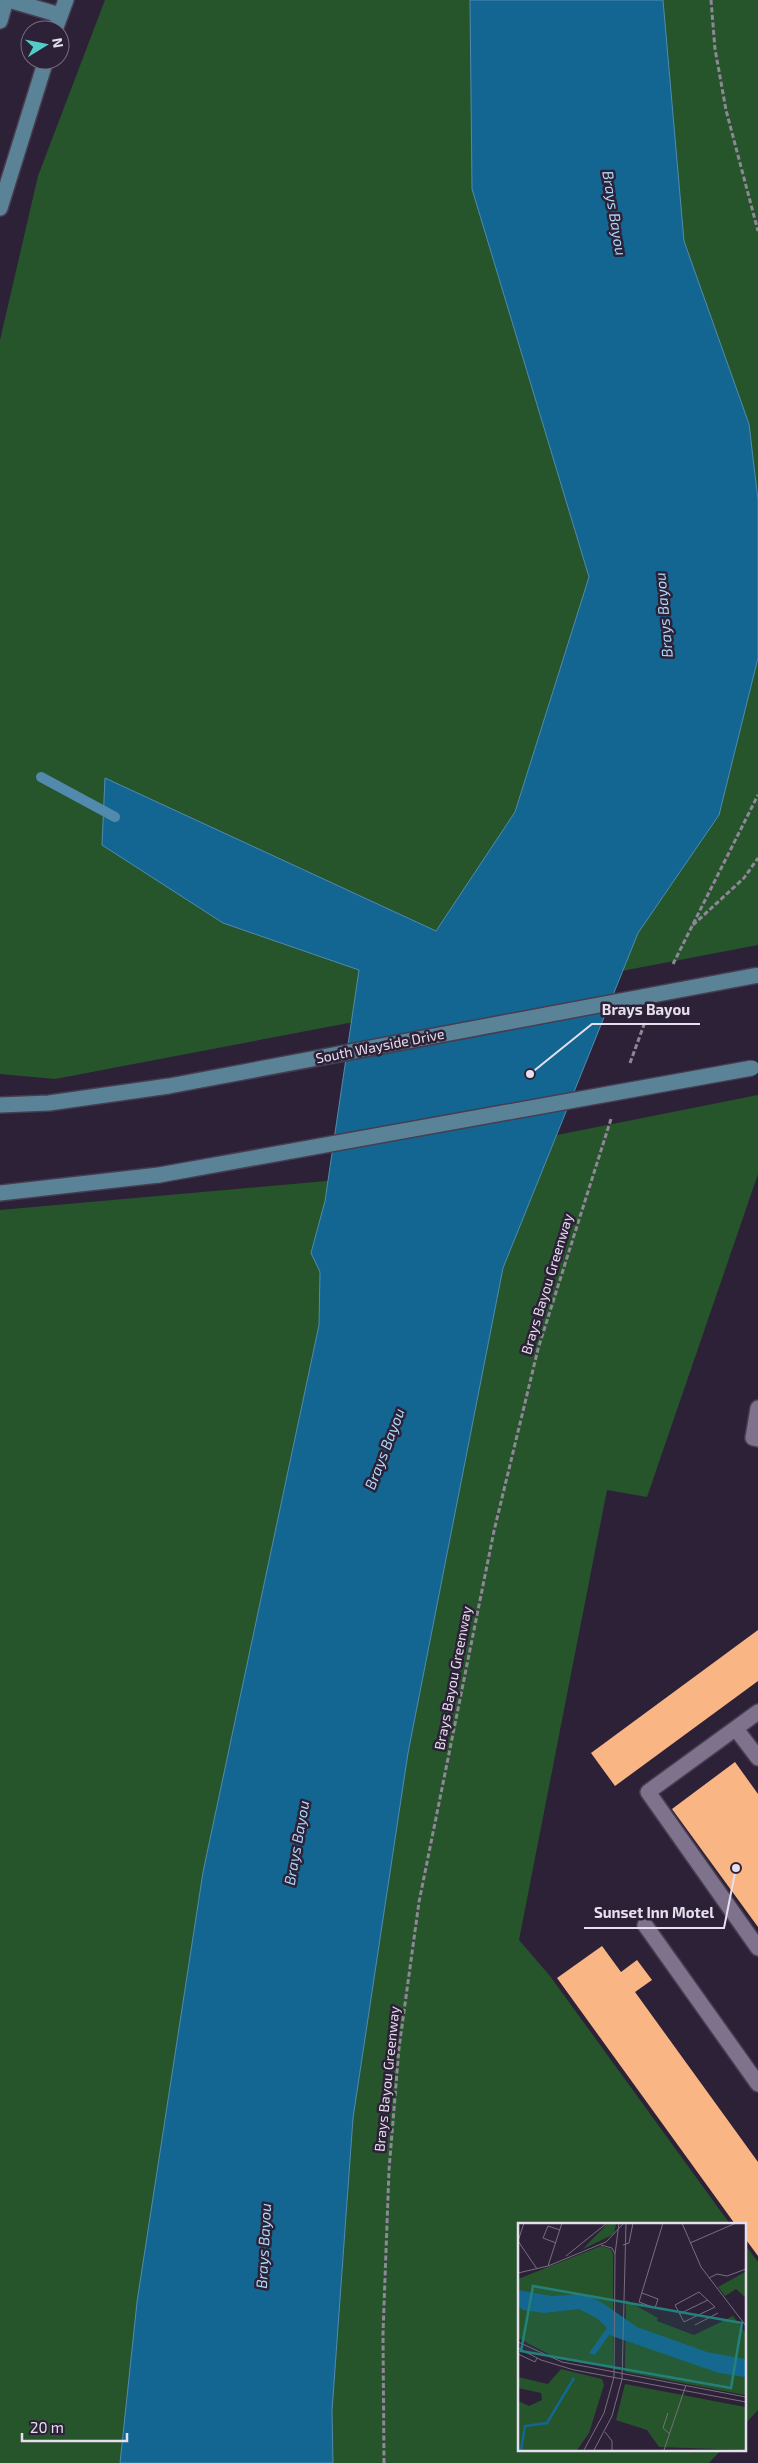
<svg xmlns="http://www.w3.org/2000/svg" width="758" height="2463" font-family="'Exo 2',sans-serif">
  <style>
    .green { fill: #26552b }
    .water { fill: #136692; stroke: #528aad }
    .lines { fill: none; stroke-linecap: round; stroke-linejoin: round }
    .stream { stroke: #528aad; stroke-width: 10 }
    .building { fill: #f9b684 }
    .lane-casing { stroke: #473d50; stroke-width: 18 }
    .secondary-casing { stroke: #473d50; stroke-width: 18 }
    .path { stroke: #8f8697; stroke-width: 3; stroke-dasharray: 5 2.5; stroke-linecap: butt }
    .lane { stroke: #7f728c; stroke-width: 15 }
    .secondary { stroke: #5a8397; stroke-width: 15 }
    .secondary-bridge-casing { stroke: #473d50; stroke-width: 18; stroke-linecap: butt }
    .secondary-bridge { stroke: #5a8397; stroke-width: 15 }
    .labels { text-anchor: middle; stroke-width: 5; stroke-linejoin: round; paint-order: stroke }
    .street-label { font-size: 14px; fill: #e6dfed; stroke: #2d2137 }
    .water-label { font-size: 15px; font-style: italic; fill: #add9f8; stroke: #2d2137 }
    .inset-river { fill: none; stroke: #136692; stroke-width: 2.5 }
    .inset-road { fill: none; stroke: #776d80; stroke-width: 1 }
    .view { fill: #24807b; fill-opacity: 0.15; stroke: #24807b; stroke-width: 2.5 }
    .inset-edge { fill: none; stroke: #e6dfed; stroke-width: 2.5 }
    .leader { fill: none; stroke: #e6dfed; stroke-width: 2 }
    .callout-dot { fill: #e6dfed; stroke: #2d2137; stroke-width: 2 }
    .callout-label { font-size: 15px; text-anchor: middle; font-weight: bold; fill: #e6dfed; stroke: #2d2137; stroke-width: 5; stroke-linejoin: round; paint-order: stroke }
  </style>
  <rect width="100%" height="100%" fill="#2d2137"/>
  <!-- green -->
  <g class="green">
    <polygon points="105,0 758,0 758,945 55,1079 0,1074 0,340 38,176"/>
    <polygon points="758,1095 758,1174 647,1497 607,1490 519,1940 550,1976 730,2224 519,2224 519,2449 722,2449 709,2463 0,2463 0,1210 326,1181"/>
    <polygon points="744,2243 758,2262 758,2410 744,2425"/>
  </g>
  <!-- water -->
  <polygon class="water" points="470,0 663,0 684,241 749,424 758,500 758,658 719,815 638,933 503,1268 408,1753 353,2118 332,2411 333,2463 120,2463 137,2302 203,1872 319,1325 320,1272 311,1253 325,1201 359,970 223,923 102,845 105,778 436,931 515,812 589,577 472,189"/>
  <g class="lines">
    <!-- stream -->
    <polyline class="stream" points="41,777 115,817"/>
  </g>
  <!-- building -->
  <g class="building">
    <polygon points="758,1630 758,1681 615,1786 591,1753"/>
    <polygon points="735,1762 758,1794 758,1927 672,1809"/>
    <polygon points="602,1946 621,1972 637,1960 652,1980 635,1992 758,2162 758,2256 744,2237 744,2224 735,2224 557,1978"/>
  </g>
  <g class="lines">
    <defs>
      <g id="lane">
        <polyline points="758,1408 753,1438 758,1439"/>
        <polyline points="758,1712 648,1792 758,1948"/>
        <polyline points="736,1729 758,1758"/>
        <polyline points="645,1925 758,2084"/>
      </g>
      <g id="secondary">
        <polyline points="9,0 60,15"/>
        <polyline points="0,21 6,0"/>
        <polyline points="55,30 66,0"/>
        <polyline points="0,208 46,60"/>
        <polyline points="0,1105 49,1103 169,1086"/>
        <polyline points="0,1193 159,1175"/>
      </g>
    </defs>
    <!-- lane casing -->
    <use href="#lane" class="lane-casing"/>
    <!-- secondary casing -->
    <use href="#secondary" class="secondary-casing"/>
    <!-- path -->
    <g class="path">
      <polyline points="711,0 715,49 726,110 758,231"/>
      <polyline points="693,925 744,878 758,858"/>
      <polyline points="673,964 758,795"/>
      <polyline points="630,1063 645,1022"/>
      <polyline points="384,2463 383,2333 389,2170 399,2048 419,1902 494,1531 538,1349 611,1119"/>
    </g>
    <!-- lane -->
    <use href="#lane" class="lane"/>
    <!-- secondary -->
    <use href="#secondary" class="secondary"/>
    <defs>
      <g id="secondary-bridge">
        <polyline points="169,1086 758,975"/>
        <polyline points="159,1175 752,1068"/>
      </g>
    </defs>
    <!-- secondary-bridge casing -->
    <use href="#secondary-bridge" class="secondary-bridge-casing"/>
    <!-- secondary-bridge -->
    <use href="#secondary-bridge" class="secondary-bridge"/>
  </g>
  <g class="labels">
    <!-- street labels -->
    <g class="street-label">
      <text transform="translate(380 1046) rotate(-11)" y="5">South Wayside Drive</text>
      <text transform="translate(547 1284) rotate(-73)" y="5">Brays Bayou Greenway</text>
      <text transform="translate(453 1678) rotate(-79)" y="5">Brays Bayou Greenway</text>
      <text transform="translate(387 2079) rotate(-84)" y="5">Brays Bayou Greenway</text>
    </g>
    <!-- water labels -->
    <g class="water-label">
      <text transform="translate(614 213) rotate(81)" y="5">Brays Bayou</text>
      <text transform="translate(664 615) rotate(-95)" y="5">Brays Bayou</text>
      <text transform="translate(385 1449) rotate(-69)" y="5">Brays Bayou</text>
      <text transform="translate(297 1843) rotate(-80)" y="5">Brays Bayou</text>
      <text transform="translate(264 2246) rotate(-87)" y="5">Brays Bayou</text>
    </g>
  </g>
  <!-- overview -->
  <g transform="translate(518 2223)">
    <rect width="228" height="228" fill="#2d2137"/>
    <path d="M 90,0 L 98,0 L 96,11 L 65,26 ZM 83,23 L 93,26 L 95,31 L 95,144 L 40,136 L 0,115 L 0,56 ZM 227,49 L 227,74 L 218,66 L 207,73 L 200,64 ZM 108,77 L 140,95 L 139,98 L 176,112 L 215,93 L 227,109 L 227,172 L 107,149 ZM 43,146 L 84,156 L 86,162 L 71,210 L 59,227 L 0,227 L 0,178 L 11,183 L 24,177 L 23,170 L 0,165 L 0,154 L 30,161 ZM 107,161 L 227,184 L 227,227 L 141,224 L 129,207 L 98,197 Z" fill="#26552b"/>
    <path d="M 0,67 L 34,73 L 66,71 L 83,79 L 119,104 L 189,129 L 227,136 L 227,154 L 201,150 L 91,112 L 77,132 L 71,130 L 89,105 L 80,96 L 61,86 L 26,90 L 5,87 L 0,83 Z" fill="#136692"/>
    <path class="inset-river" d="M 3,227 L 7,203 L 29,200 L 56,155"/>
    <path class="inset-road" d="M 164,0 L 183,44 L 228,103M 0,18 L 19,46M 0,18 L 6,0M 38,20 L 25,15 L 30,3 L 42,7M 172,20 L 218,0M 83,22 L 94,25 L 97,31M 105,22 L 111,20 L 115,0M 48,33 L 89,0M 30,43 L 44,0M 0,50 L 30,43 L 88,19 L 106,0M 191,55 L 199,51 L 209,53 L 228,46M 181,69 L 197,84 L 166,99 L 157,82 ZM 124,70 L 140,76 L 137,85 L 121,79 L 145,0M 161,91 L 190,77M 177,102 L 200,90M 0,119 L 44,139 L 228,174M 0,125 L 23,137 L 56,147 L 228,179M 0,131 L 17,139 L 19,135M 150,190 L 145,205 L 152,211M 87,209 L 94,218 L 94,227M 66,227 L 86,190 L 96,154 L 97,31 L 101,0M 76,227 L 94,193 L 104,156 L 108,0M 146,227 L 168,162"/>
    <path class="view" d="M 15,63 L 224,100 L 213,165 L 3,128 Z"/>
    <rect width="228" height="228" class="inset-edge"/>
  </g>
  <!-- callouts -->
  <path class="leader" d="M530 1074L592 1024H700M736 1868L724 1928H584"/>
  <g class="callout-dot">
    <circle cx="530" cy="1074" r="5"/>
    <circle cx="736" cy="1868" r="5"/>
  </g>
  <g class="callout-label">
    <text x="646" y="1015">Brays Bayou</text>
    <text x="654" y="1918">Sunset Inn Motel</text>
  </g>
  <!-- north arrow -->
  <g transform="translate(45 45) rotate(80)"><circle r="24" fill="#2d2137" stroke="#776d80"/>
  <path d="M0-4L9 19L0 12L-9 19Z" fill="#53cdc9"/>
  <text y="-8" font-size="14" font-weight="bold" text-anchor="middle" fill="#e6dfed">N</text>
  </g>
  <!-- scale -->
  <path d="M22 2433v8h105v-8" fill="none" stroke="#e6dfed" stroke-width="2.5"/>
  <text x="30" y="2433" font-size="15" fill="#e6dfed" stroke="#2d2137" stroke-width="4" paint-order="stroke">20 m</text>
</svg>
